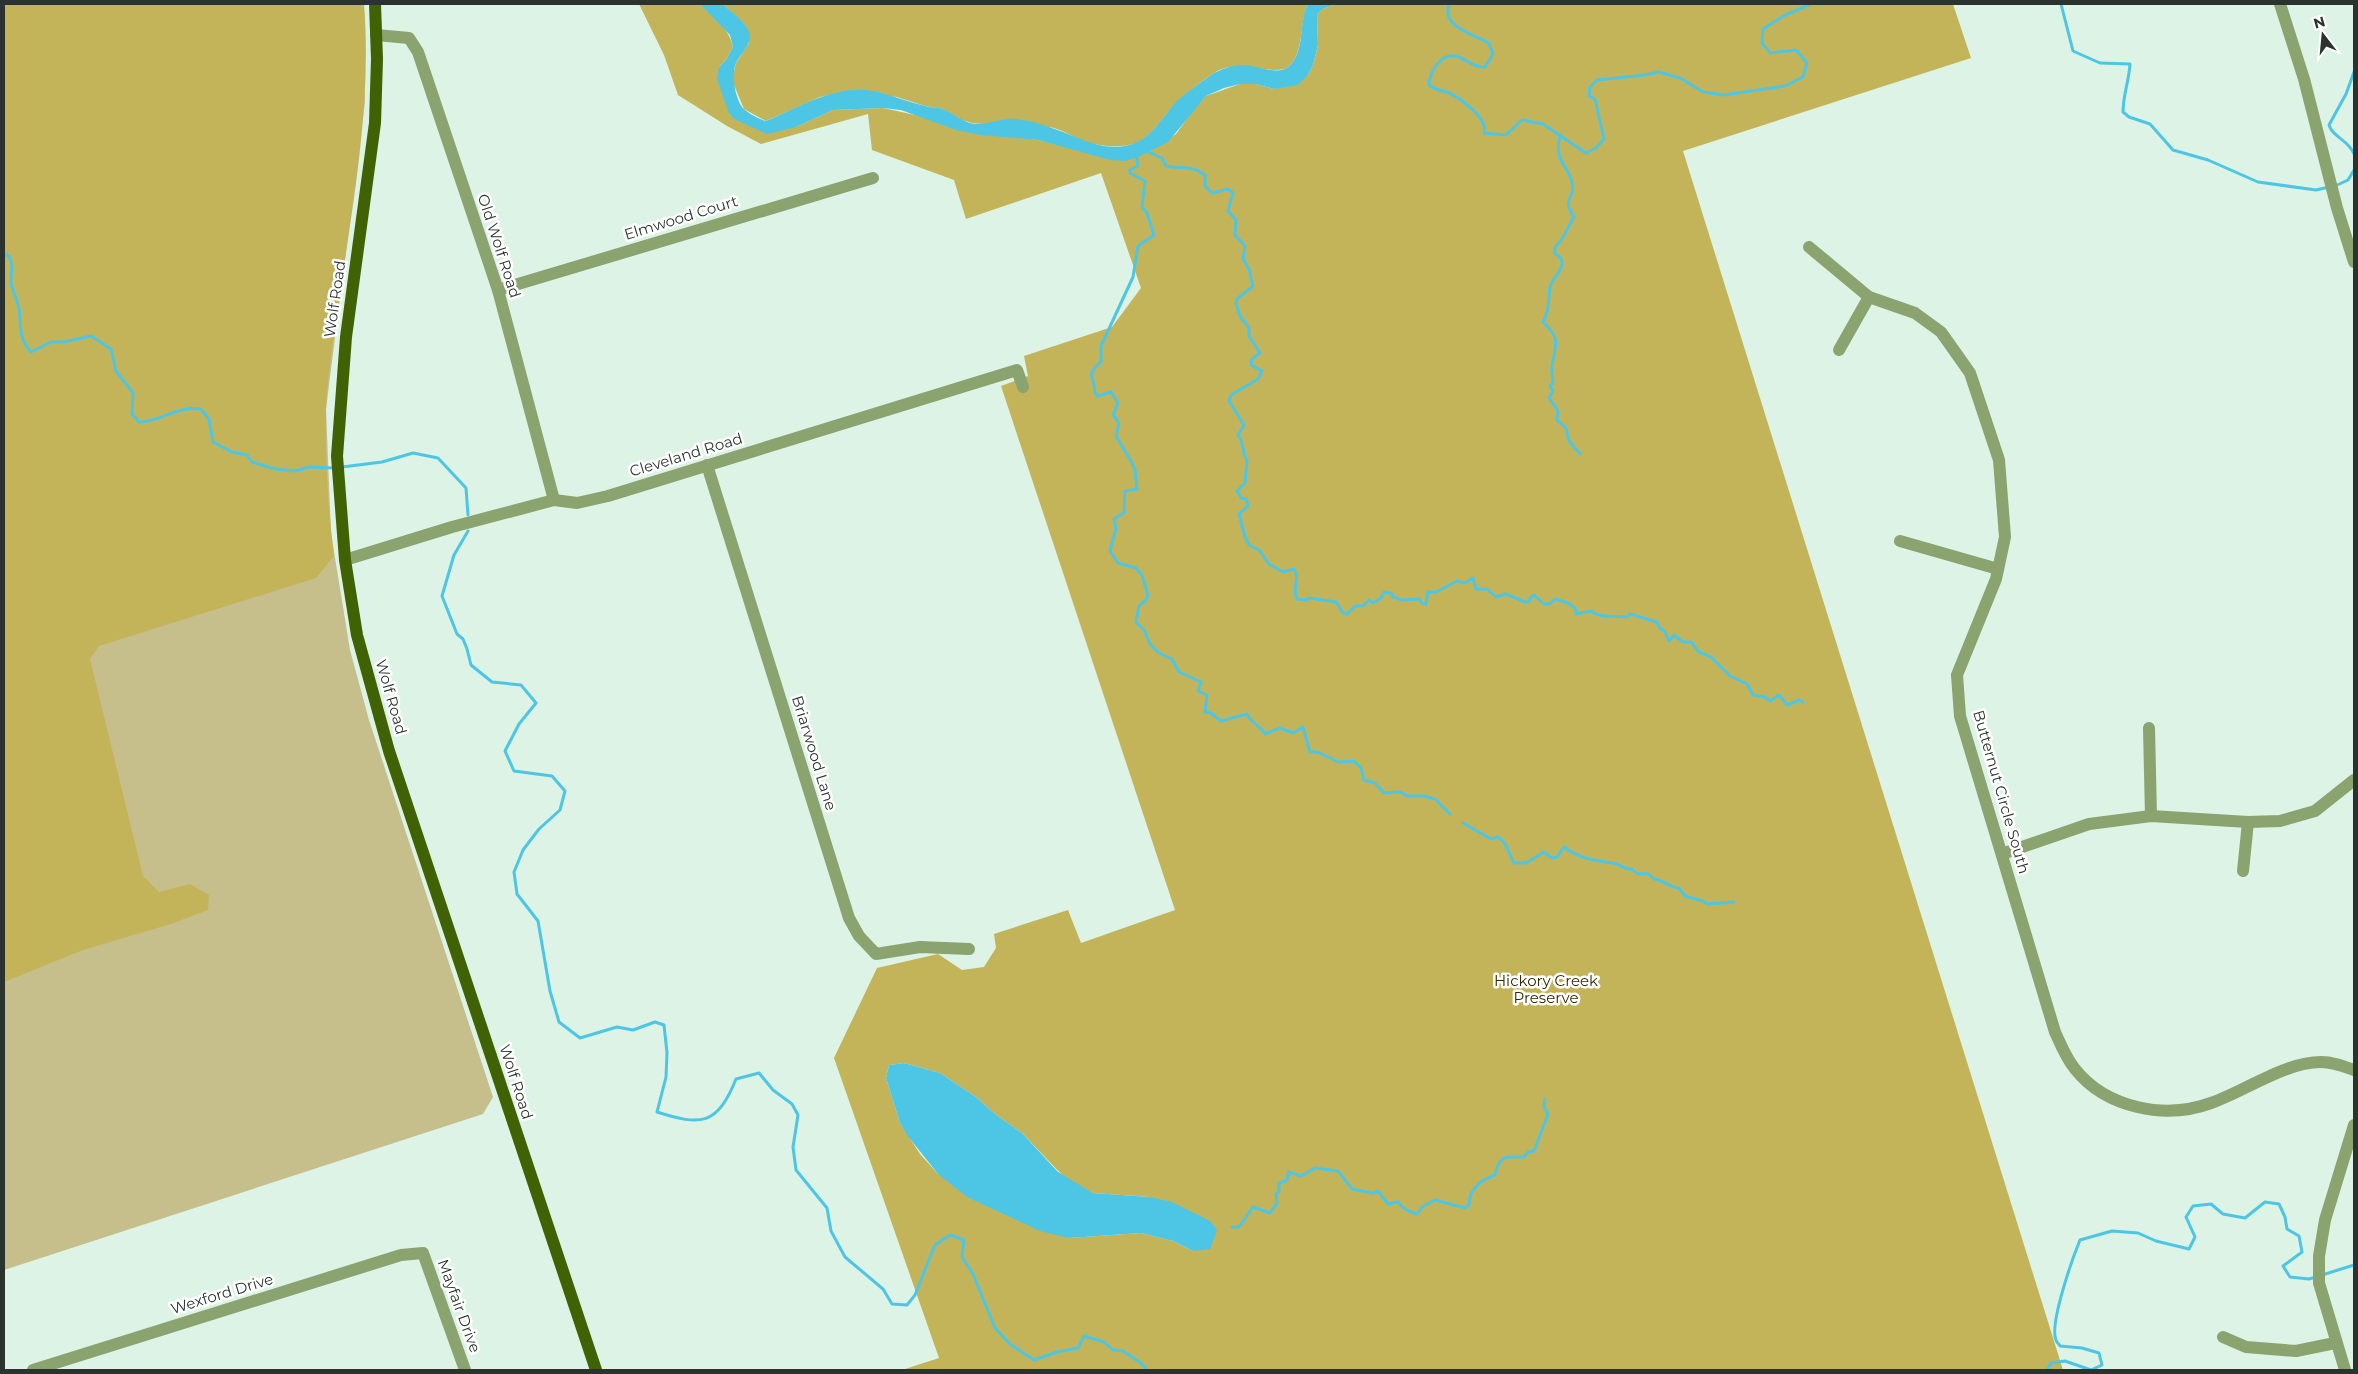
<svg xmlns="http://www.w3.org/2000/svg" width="2358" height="1374" font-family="Montserrat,sans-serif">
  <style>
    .green { fill: #c7bf8b }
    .forest { fill: #c3b459; fill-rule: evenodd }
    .water { fill: #4dc6e5 }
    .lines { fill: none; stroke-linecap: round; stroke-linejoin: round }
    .stream { stroke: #4dc6e5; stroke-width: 3 }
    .minor { stroke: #8aa36f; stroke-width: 12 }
    .major { stroke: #406205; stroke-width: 12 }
    .labels { text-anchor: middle; stroke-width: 5; stroke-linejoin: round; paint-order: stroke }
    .street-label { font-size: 15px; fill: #2a332e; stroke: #fff }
    .park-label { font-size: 15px; fill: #322b02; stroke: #fff }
  </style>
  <rect width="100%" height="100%" fill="#dcf3e5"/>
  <!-- green -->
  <polygon class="green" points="4,4 364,4 365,102 326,409 331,533 350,650 369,720 493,1097 483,1114 4,1270"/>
  <!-- forest -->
  <g class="forest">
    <path d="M 4,4 L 364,4 C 372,104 353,202 339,300 C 334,336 328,373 326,409 C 325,458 328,508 334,556 L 316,578 L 99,646 L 90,659 L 143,876 L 159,892 L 190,884 L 209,895 L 208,910 L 171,924 L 83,950 L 4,982 Z"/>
    <path d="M 639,4 L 700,4 C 714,17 729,28 733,47 L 726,60 L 719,67 L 735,119 L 750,125 L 796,127 L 833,110 L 883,108 L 1011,136 L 1038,140 L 1086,152 L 1146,153 L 1176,134 L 1194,109 L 1206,96 L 1240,84 L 1256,84 L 1274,89 L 1308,75 L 1313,65 L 1318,45 L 1317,14 L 1323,9 L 1336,4 L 1953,4 L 1971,58 L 1683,151 L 2063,1370 L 902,1370 L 939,1358 L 834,1058 L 877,968 L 938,954 L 962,970 L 984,967 L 996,948 L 994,934 L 1068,910 L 1081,943 L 1175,910 L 1001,386 L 1028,376 L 1024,356 L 1112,327 L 1141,288 L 1101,173 L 966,219 L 954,180 L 872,150 L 868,114 L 761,144 L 727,126 L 678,95 L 664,55 ZM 904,1063 L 940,1073 L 976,1097 L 995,1114 L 1022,1133 L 1065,1178 L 1093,1193 L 1150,1197 L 1193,1251 L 1173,1241 L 1141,1233 L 1069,1238 L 938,1174 L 920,1154 L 900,1123 L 886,1078 L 889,1065 Z"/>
    <path d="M 723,4 L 1308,4 C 1299,21 1305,54 1288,67 C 1274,77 1238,57 1214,73 C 1202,81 1189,91 1178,101 C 1165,113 1158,129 1142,140 C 1127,149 1103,147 1086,142 C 1074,138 1061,128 1048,127 C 1023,123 997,126 972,123 L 962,120 L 943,109 L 925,106 L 897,97 L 845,91 L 820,97 L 766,121 L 744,109 L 732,80 L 736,63 L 749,43 L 744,24 Z"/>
  </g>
  <!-- water -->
  <g class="water">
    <path d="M 700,4 L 723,4 C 731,12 749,24 750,36 C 750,47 740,54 736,63 C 731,75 735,102 745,110 C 751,115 759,119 766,121 C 800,107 835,84 874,91 C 891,95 908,102 925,106 C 931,108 938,107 943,109 C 953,113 960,120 970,123 C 983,126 995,120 1008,119 C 1020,118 1037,123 1049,127 C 1075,135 1103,154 1132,144 C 1154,137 1163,115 1178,100 C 1188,91 1200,83 1211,75 C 1220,69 1233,65 1244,65 C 1257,65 1276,76 1288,67 C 1306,53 1298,22 1308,4 L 1336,4 L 1323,9 L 1317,14 L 1318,45 L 1313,65 L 1308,75 L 1298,85 L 1274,89 L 1256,84 L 1240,84 L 1224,88 L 1206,96 L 1168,142 L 1136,158 L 1124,161 L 1110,160 L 1038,140 L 981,135 L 956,130 L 901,110 L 883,108 L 833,110 L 796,127 L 767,134 L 734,119 L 729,113 L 717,79 L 719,67 L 726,60 L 733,47 L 730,35 Z"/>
    <polygon points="904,1063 940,1073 976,1097 995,1114 1022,1133 1058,1172 1093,1193 1150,1197 1172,1202 1210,1221 1217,1230 1210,1249 1193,1251 1173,1241 1141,1233 1069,1238 1040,1231 967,1197 938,1174 907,1135 900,1123 886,1078 889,1065"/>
  </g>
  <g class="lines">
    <!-- stream -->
    <g class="stream">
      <path d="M 1449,4 C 1441,27 1473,34 1489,43 L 1493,54 L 1485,67 C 1473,67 1469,61 1459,57 C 1442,51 1430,70 1429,85 C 1435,90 1439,90 1447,92 C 1457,96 1482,114 1484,126 C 1485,128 1484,131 1484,133 L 1506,135 L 1522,120 L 1543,124 L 1586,153 L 1596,148 L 1604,139 L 1595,99 L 1589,96 L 1590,87 L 1597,80 L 1645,75 L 1659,72 L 1680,78 L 1703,92 L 1724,95 L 1785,86 L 1803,77 L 1807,63 L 1796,50 L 1770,53 L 1762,43 L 1763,29 L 1785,15 L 1811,4"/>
      <path d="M 2061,4 L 2073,51 L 2100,63 L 2130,64 C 2129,81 2123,95 2123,112 L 2129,117 L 2150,124 L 2173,150 L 2208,160 L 2258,182 L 2316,190 L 2329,187"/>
      <path d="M 2354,72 L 2346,94 L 2329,125 C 2333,138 2348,139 2354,154"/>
      <path d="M 1560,135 C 1553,165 1571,165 1573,187 C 1573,200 1562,199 1574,217 C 1567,228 1565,238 1555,247 L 1555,254 C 1573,263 1552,277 1550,287 C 1548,299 1550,310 1543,322 C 1562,339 1555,346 1552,366 C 1551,371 1553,377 1553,383 L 1550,386 L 1553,391 L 1549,398 L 1558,411 L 1557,420 L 1566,428 L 1569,441 L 1580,454"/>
      <path d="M 1144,150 L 1162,158 L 1166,166 C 1180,169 1193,165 1205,175 L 1205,186 L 1212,193 L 1228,189 L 1233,193 L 1228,211 L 1236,220 L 1235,235 L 1245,246 L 1243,259 L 1249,269 L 1253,286 L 1237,299 L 1236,303 L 1240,316 L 1249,328 L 1249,336 L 1260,353 L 1252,359 L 1251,365 L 1262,371 L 1258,379 L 1231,395 L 1229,401 L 1244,425 L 1238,435 C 1245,445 1242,454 1247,460 L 1245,483 L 1237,491 L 1241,498 L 1246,499 L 1248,506 L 1239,514 L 1245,537 L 1249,545 L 1259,550 L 1269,564 L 1283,572 L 1294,569 C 1301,579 1291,588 1297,599 L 1306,600 L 1309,598 L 1336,602 L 1343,613 L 1347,614 L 1355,606 L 1363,606 L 1369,600 L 1373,603 L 1381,598 L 1384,592 L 1391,593 L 1393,597 L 1402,600 L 1419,599 L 1423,604 L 1426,604 L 1428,592 L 1436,592 L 1457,581 L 1465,583 L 1473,578 L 1476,589 L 1487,589 L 1496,597 L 1506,594 L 1525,602 L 1530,601 L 1530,598 L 1534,595 L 1544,604 L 1550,604 L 1555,599 L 1568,603 L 1575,608 L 1576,614 L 1591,611 C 1598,618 1618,616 1628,617 L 1630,614 L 1657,622 L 1659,627 L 1665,632 L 1669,641 L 1674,635 L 1683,642 L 1691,642 L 1699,652 L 1711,657 L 1730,676 L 1747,684 L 1753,695 L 1765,697 L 1770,701 L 1779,695 L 1787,705 L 1799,700 L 1803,702"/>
      <path d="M 1136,155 L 1138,166 L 1130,170 L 1130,173 L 1145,181 L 1142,207 L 1147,213 L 1154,235 L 1138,246 L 1133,277 L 1101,346 L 1101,361 C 1092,373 1089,368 1094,385 C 1095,390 1093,392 1098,396 L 1111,392 L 1118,403 L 1113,415 L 1119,423 L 1116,436 L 1131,461 L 1135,470 L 1137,489 L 1125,491 L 1124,513 L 1114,519 L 1116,528 L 1110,551 L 1118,563 L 1136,568 L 1142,575 L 1148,595 L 1146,600 L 1139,606 L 1136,622 L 1144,630 L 1150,644 L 1159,653 L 1172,659 L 1179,672 L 1201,682 L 1198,691 L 1207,695 L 1205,712 L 1211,713 L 1221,721 L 1247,714 C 1253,725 1259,724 1265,734 L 1280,728 L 1293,733 L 1303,727 L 1310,752 L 1317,752 L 1339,762 L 1354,761 L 1361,768 L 1364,780 L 1375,783 L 1384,793 L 1401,792 L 1407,796 L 1424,796 L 1435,799 L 1450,814"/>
      <polyline points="2335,186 2348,180 2354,170"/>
      <path d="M 4,254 L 9,256 C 15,271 10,269 11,282 C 12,290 17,299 19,308 C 22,326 17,336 31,352 L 51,342 L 64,342 L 91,336 L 111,349 L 116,371 L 133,393 L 132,414 L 139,422 C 161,422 178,405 201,409 L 209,419 L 213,442 L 232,452 L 247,455 L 252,462 L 275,469 L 295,471 L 309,467 L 335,468"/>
      <polyline points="342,467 382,462 413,453 438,458 466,488 468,515"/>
      <path d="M 468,531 L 454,555 L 442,596 L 457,634 L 463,639 L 467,649 L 471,665 L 492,682 L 521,685 L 536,703 L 519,724 L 505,751 L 514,771 L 552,776 L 565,791 L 560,810 L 539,829 L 523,850 L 514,872 L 517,894 L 538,921 L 550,991 L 559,1022 L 580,1038 L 617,1027 L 633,1030 L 655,1022 L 664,1025 L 667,1053 L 666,1077 L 657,1112 C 701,1126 717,1126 736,1079 L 759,1073 L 773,1090 L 792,1104 L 798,1115 L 793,1147 L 796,1170 L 827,1208 L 831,1231 L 845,1257 L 883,1289 L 892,1304 L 907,1305 L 915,1295 L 935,1245 L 950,1235 L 964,1240 L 962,1257 L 973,1274 L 995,1328 L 1010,1344 L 1034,1360 L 1057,1352 L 1078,1348 L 1084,1336 L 1104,1342 L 1113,1350 L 1123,1351 L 1141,1363 L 1147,1370"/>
      <path d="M 1463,823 L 1491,839 L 1498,837 C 1509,844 1508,854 1514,863 L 1526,863 L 1544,852 L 1552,858 L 1557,857 L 1564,847 C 1577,858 1596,861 1613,863 C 1620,864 1625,870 1632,869 C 1637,876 1641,873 1649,874 L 1654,879 C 1666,881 1670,888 1679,888 L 1685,896 L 1703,901 L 1707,904 L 1734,902"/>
      <path d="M 1232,1227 L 1239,1227 L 1253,1207 L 1270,1213 L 1277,1203 L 1276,1194 L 1279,1191 L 1279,1183 L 1287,1180 L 1289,1172 L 1301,1176 L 1315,1168 L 1338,1171 L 1352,1189 L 1373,1193 L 1378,1191 L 1388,1204 L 1398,1202 C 1402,1209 1410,1212 1417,1214 L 1422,1207 L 1435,1200 L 1465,1208 L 1469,1205 C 1469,1189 1481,1180 1495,1175 C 1499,1155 1506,1156 1524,1157 L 1528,1152 L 1534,1151 L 1548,1114 L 1544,1107 L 1545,1099"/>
      <polyline points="2322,1275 2354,1265"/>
      <path d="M 2047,1370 L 2051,1363 L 2065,1361 L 2091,1370 L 2102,1365 L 2099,1353 L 2082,1348 L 2060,1346 C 2059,1344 2056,1342 2056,1340 C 2049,1324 2073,1257 2080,1240 L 2112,1231 L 2138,1233 L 2156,1241 L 2189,1249 L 2195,1237 L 2186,1217 L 2193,1206 L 2211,1204 L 2223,1214 L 2245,1218 L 2265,1202 L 2279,1204 L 2285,1217 L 2287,1229 L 2299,1236 L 2302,1252 L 2283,1266 L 2290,1277 L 2309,1279 L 2316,1277"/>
    </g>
    <!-- minor -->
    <g class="minor">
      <polyline points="2280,4 2304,79 2337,208 2354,262"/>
      <polyline points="376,35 409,38 418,52 498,290 554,500"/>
      <path d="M 1809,247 L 1869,297 L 1915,313 L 1941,332 L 1970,373 L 1999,460 L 2005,537 L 1996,579 L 1957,675 L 1960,716 L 2055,1032 C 2061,1045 2066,1058 2075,1069 C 2106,1108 2165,1120 2211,1103 C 2245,1091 2285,1062 2321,1062 C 2333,1062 2343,1066 2354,1070"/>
      <polyline points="498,290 873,178"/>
      <polyline points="1839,350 1869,297"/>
      <polyline points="707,465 849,918 859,936 876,954 920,947 969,949"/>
      <polyline points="1900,541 1998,569"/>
      <polyline points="345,560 452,527 554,500 577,503 608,496 1017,370 1023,387"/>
      <polyline points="2149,728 2151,816"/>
      <polyline points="2002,854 2089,824 2151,816 2248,822 2280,821 2315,811 2354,780"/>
      <polyline points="2243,871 2248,822"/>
      <polyline points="2223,1337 2246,1347 2296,1351 2335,1343"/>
      <polyline points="33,1370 401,1255 423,1253 465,1370"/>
      <polyline points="2345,1370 2319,1283 2319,1256 2325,1220 2354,1125"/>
    </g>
    <!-- major -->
    <polyline class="major" points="375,4 377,59 375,123 346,337 337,456 345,560 357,635 389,751 596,1370"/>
  </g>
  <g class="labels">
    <!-- street labels -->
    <g class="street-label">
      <text transform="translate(681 218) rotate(-17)" y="5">Elmwood Court</text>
      <text transform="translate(499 246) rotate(72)" y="5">Old Wolf Road</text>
      <text transform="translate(335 299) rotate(-82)" y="5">Wolf Road</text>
      <text transform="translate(686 455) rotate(-17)" y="5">Cleveland Road</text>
      <text transform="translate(391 697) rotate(74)" y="5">Wolf Road</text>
      <text transform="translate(814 753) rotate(73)" y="5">Briarwood Lane</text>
      <text transform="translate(2001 792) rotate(74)" y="5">Butternut Circle South</text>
      <text transform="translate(516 1082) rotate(72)" y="5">Wolf Road</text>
      <text transform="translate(222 1294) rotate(-17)" y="5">Wexford Drive</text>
      <text transform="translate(459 1306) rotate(70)" y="5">Mayfair Drive</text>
    </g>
    <!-- park labels -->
    <g class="park-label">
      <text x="1546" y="986">Hickory Creek<tspan x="1546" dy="17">Preserve</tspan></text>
    </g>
  </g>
  <!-- border -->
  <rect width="2358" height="1374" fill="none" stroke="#2a332e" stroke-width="10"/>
  <!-- north arrow -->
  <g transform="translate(2323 35) rotate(344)" stroke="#ffffff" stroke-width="4" paint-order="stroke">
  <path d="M0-4L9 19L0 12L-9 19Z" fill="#2a332e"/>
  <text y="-8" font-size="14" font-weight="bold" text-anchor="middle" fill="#2a332e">N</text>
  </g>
</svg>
